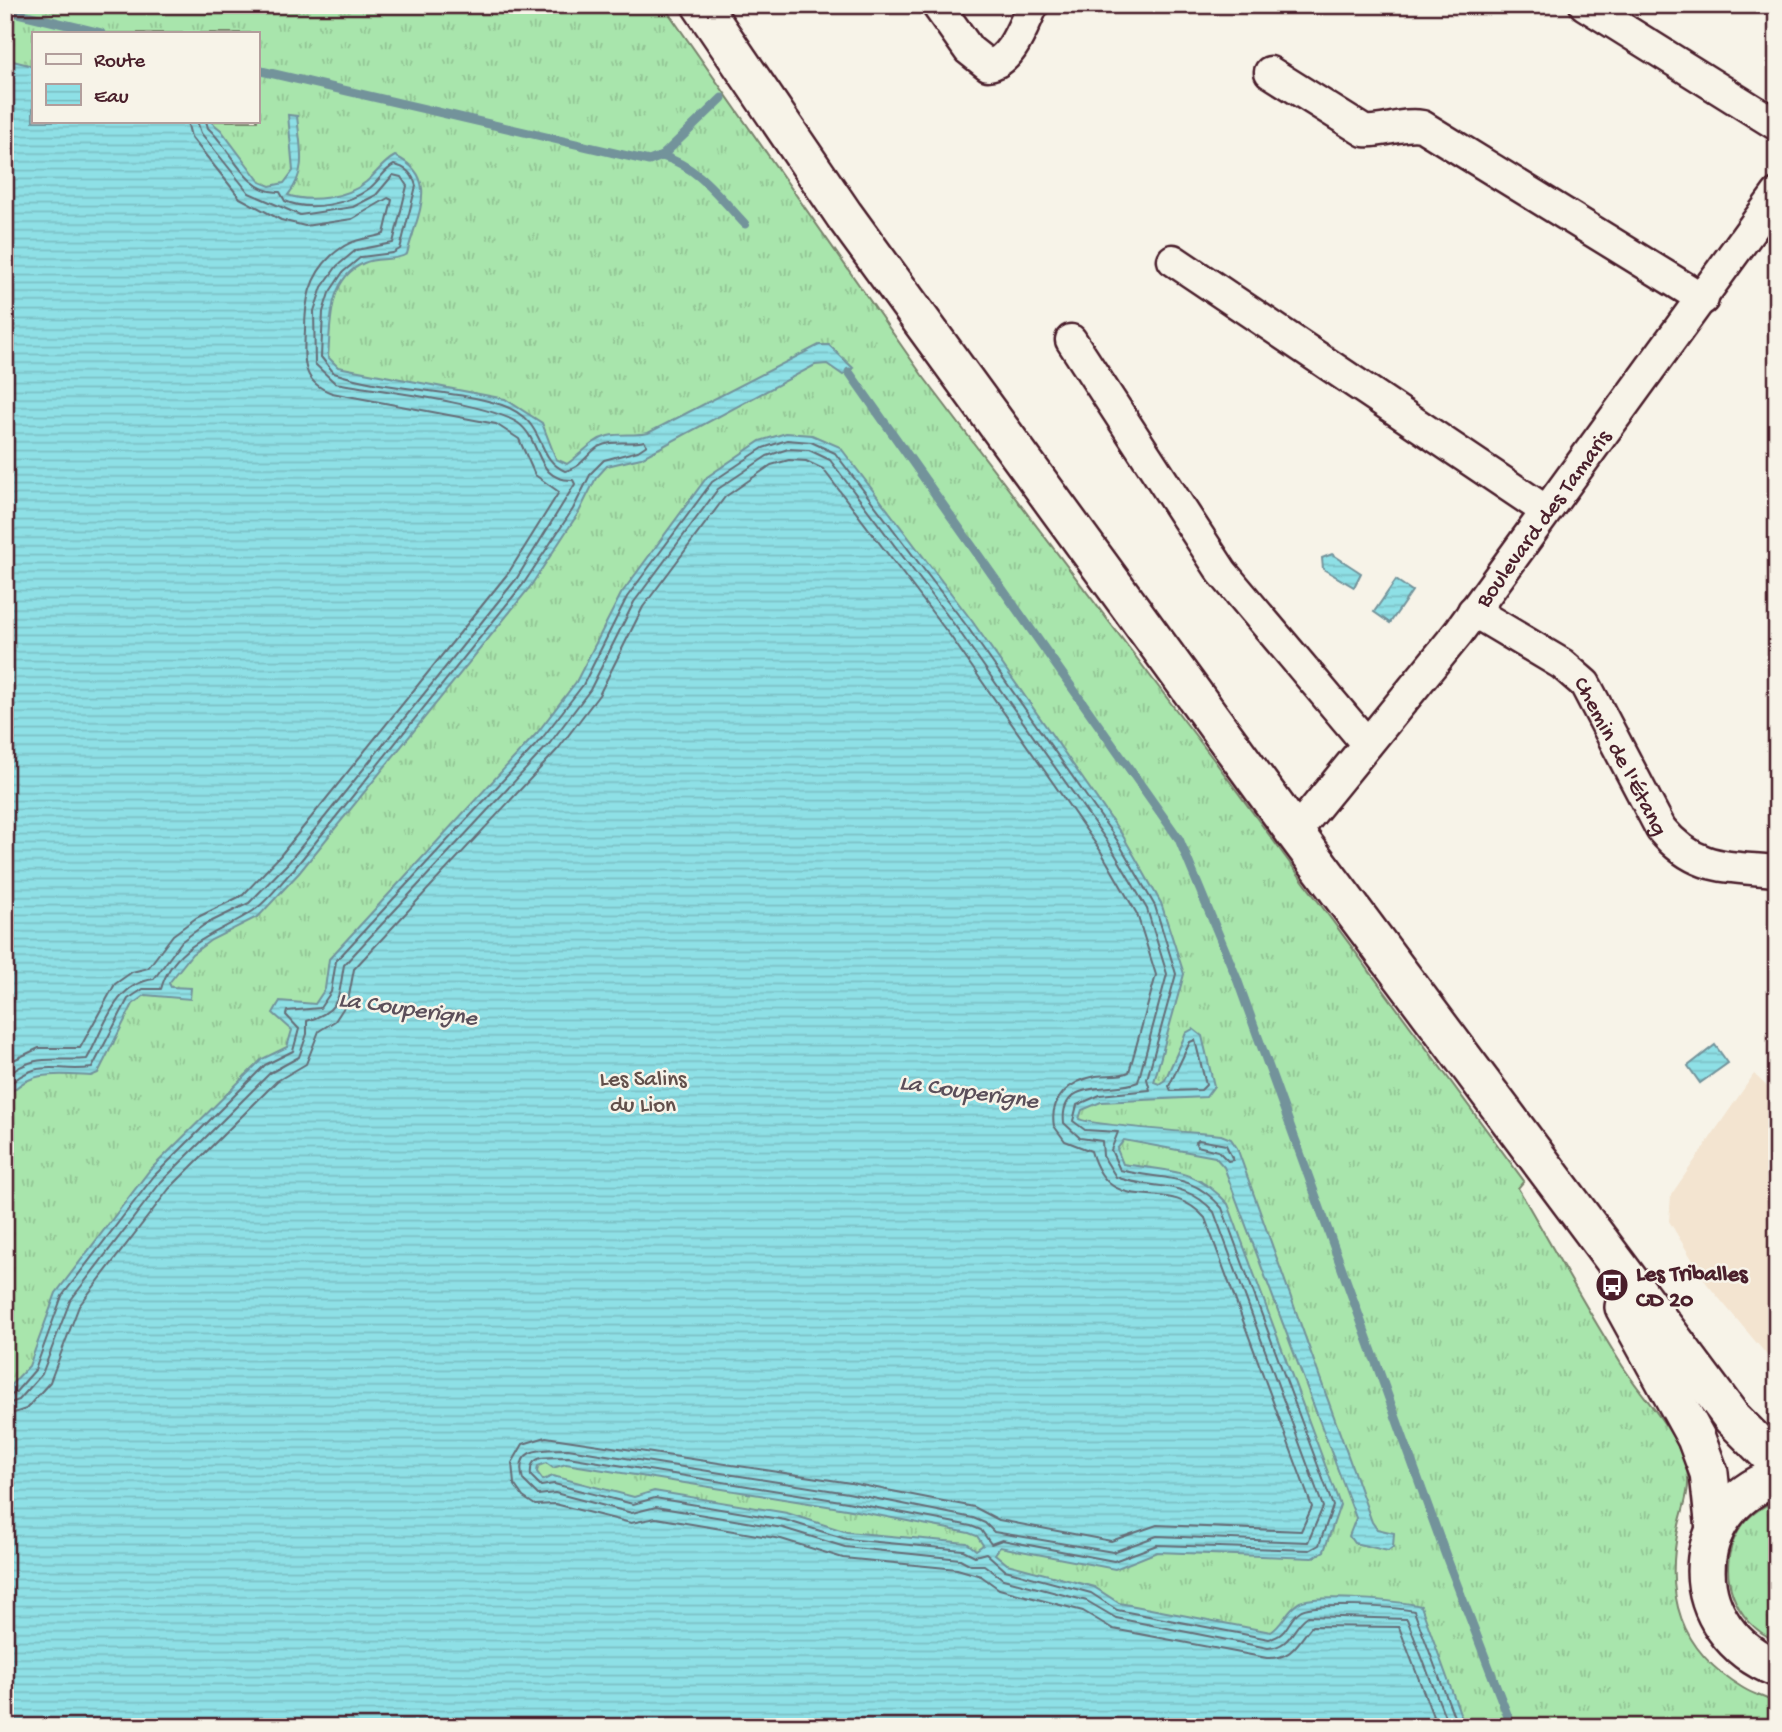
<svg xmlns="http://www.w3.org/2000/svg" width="1782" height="1732" font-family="'Gochi Hand',sans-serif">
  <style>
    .built { fill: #f3e4d0 }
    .grass { fill: url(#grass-tufts); stroke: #79826c; stroke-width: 2; fill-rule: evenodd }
    .water { fill: url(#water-rules); stroke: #73939b; stroke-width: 2; fill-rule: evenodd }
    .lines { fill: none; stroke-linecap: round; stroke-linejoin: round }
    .shore { stroke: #656c76; stroke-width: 2 }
    .stream { stroke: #73939b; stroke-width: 9 }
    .minor-casing { stroke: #4a1f2b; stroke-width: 35 }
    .major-casing { stroke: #4a1f2b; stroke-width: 42 }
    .minor { stroke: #f7f3e8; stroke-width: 30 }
    .major { stroke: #f7f3e8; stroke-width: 37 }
    .labels { text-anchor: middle; stroke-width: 5; stroke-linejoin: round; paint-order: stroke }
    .street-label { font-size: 23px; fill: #4a1f2b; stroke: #f7f3e8 }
    .park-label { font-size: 23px; fill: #62504b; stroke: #f7f3e8 }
    .poi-label { font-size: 23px; font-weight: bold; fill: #4a1f2b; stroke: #f7f3e8; text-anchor: start }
    .water-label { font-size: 24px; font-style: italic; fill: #5b4f5a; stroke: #f7f3e8 }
  </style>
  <defs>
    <pattern id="grass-tufts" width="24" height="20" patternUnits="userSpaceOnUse" patternTransform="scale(1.75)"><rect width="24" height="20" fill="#a8e5ac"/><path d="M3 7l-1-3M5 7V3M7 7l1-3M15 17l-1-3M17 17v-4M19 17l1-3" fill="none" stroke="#92c494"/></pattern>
    <pattern id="water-rules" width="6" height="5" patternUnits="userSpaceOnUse" patternTransform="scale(1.75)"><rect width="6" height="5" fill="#8ee0e6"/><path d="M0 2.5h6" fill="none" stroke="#7cc0c5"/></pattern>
  </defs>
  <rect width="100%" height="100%" fill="#f7f3e8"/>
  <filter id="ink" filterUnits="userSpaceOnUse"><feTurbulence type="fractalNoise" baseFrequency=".0143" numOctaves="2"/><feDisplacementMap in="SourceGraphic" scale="14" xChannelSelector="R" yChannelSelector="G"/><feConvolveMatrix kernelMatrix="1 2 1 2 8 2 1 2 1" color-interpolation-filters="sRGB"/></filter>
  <g filter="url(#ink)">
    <!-- built -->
    <polygon class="built" points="1754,1074 1777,1096 1777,1367 1707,1284 1669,1221 1671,1195"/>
    <!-- grass -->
    <g class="grass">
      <path d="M 5,5 L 663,5 L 922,375 L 1214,760 L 1524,1181 L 1518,1188 C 1552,1246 1584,1305 1620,1362 C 1637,1390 1662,1415 1677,1444 C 1695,1481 1688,1489 1679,1525 C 1664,1595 1679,1650 1743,1688 C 1754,1695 1766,1697 1777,1704 L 1777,1727 L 5,1727 ZM 33,33 L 257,33 L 257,121 L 33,121 Z"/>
      <path d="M 1777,1499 L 1777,1641 C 1734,1624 1714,1570 1739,1530 C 1748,1515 1762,1507 1777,1499 Z"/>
    </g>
    <!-- water -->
    <g class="water">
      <path d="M 5,59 L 33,66 L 33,121 L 210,121 L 221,130 L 260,182 L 270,186 L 284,183 L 293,171 L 288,115 L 297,116 C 300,146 308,171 288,195 C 310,203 347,198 366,182 C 377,173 382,163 395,156 C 441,177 417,214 407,254 C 393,262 378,257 364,263 C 327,279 331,325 328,357 L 338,367 L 505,399 L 542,423 L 556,459 L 567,464 C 581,455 591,440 608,436 C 621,433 634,436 648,433 L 819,345 L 829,345 L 853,368 L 843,375 L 827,364 L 815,365 L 641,458 L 607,466 L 596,478 L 579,512 L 530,587 L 299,873 L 259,916 L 211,940 L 192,954 L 169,983 L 171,987 L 191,988 L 190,999 L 145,995 L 133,1004 L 98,1073 L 91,1076 C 57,1074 27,1069 5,1100 Z"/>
      <path d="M 786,433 L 812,435 L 840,447 L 972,621 L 1123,836 L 1161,903 L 1184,974 L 1154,1082 L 1159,1084 L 1165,1080 L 1186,1033 L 1193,1029 L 1202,1036 L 1214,1086 L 1206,1097 L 1101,1102 L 1082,1110 L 1079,1119 C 1089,1125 1200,1133 1221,1135 L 1231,1139 L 1237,1148 L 1372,1522 L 1377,1529 L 1394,1533 L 1393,1547 L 1388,1551 L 1354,1543 L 1349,1536 L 1356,1518 L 1224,1167 L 1215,1157 L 1124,1140 L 1117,1149 L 1123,1164 C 1168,1171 1196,1168 1228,1204 L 1340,1505 L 1324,1551 L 1312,1558 L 1157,1552 L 1115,1569 L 1000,1547 L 995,1554 L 1007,1564 L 1094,1587 L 1119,1603 L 1271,1632 C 1284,1624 1286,1609 1300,1602 C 1317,1594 1401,1601 1421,1606 L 1465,1727 L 5,1727 L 5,1391 L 29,1366 L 56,1293 L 149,1171 L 262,1059 L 287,1047 L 292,1030 L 273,1013 L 280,1001 L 315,1004 L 325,989 L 329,959 L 537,733 L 576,682 L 621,594 L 707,477 L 760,441 ZM 546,1463 L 553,1468 L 566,1464 L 846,1509 L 969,1533 L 977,1536 L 983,1545 L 976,1550 L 967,1543 L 847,1532 L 787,1513 L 654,1491 L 634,1497 L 553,1476 L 543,1480 L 537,1472 L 538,1466 Z"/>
      <polygon points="1332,554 1361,573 1354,587 1323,569 1322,558"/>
      <polygon points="1396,580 1412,591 1390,623 1374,612"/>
      <polygon points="1715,1045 1728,1063 1700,1083 1688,1066"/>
    </g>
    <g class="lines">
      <!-- shore -->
      <g class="shore">
        <polygon points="1195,1040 1206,1085 1201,1090 1171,1091 1169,1086 1190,1042"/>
        <path d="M 5,1064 L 39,1048 L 80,1048 L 115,984 L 132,972 L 148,968 L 173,935 L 196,918 L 243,895 L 280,856 L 509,572 L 559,492 L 535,475 L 519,439 L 496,424 L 332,393 C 300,382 304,358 305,330 C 305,302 309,277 331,256 C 351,238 360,241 384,234 L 392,200 L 388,198 L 352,219 L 305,226 L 281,220 L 240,198 L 191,137 L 187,121"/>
        <path d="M 5,1077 C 37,1052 51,1062 87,1059 C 105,1028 113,984 154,979 L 182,941 L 204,925 L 249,903 L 288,863 L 517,578 L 575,484 L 573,480 C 534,481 543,441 518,423 C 488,403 375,390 335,383 L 315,364 L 314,311 L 322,287 L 337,266 L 356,250 L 393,243 L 407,186 L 401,177 L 393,175 L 376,195 L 353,207 L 300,215 L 249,193 L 201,133 L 197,121"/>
        <path d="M 5,1088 C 41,1056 52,1073 92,1068 L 128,999 L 143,989 L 161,989 C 173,944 218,934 253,911 C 268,901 281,882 294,869 L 524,583 L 573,509 L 591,473 L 604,460 L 638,451 L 647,445 L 644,441 C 629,445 612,439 598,447 C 586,455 580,469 565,471 C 534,458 548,421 502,405 C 448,388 387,391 334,373 L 321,357 L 323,312 L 329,293 L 343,272 L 361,257 L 393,253 L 400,249 L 416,186 C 413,174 406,167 394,165 C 384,170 379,181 370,188 C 349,204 310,212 285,201 L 280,192 C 245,194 231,148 208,128 L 206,121"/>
        <polygon points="1199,1140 1226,1145 1233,1160 1228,1161 1218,1151 1197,1146 1195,1142"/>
        <path d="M 5,1396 L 14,1394 L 35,1370 L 62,1296 L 154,1176 L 265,1065 L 293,1051 L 299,1029 L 286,1015 L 287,1011 L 320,1008 L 331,992 L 336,961 L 543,737 L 583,685 L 627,597 L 712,482 L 763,448 L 787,440 L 811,442 L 835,453 L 966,625 L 1117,840 L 1155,906 L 1176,974 L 1147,1079 L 1150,1090 L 1100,1095 L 1077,1105 L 1073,1121 L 1085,1130 L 1118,1132 L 1111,1150 L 1120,1170 C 1163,1181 1190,1171 1222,1208 L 1333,1506 L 1319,1545 L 1310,1550 L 1157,1545 L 1114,1561 L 1002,1540 L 991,1544 L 981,1530 L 971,1526 L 847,1502 L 568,1457 C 552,1459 528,1451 531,1476 L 541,1486 L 554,1484 L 633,1504 L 655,1498 L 785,1520 L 846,1539 L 963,1550 L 975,1556 L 986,1553 L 1005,1570 L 1091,1593 L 1117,1610 L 1269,1639 C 1288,1636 1287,1620 1300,1611 C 1311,1602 1397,1607 1414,1611 L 1458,1727"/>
        <path d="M 5,1405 L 19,1400 L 42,1374 L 70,1301 L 161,1182 L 270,1073 L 299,1057 L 307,1034 L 307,1021 C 342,1010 338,997 344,965 L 550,743 L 590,690 L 634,602 L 718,489 L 767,456 L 788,449 L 809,450 L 830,460 L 959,631 L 1109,844 L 1147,909 L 1167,974 L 1138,1082 C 1115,1093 1059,1076 1064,1123 L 1080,1138 L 1102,1141 L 1103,1156 L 1116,1177 C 1153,1191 1184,1178 1214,1212 L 1323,1507 L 1308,1542 L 1157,1536 L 1113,1552 L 994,1532 L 985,1523 L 973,1518 L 848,1493 L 568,1449 C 547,1450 513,1444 523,1480 L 538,1495 L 555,1493 L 632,1513 L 656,1507 L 783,1528 L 845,1547 L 960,1559 L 971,1565 L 984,1565 L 1003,1579 L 1087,1601 L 1116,1618 L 1268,1648 C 1292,1647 1292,1626 1308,1616 L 1407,1619 L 1449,1727"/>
        <path d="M 5,1416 L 26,1409 L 50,1382 L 79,1306 L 169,1189 L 277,1081 L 306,1064 L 319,1031 L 335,1021 L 348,1001 L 354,969 L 558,749 L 599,695 L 643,607 L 725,497 L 771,465 L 789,460 L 806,461 L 823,469 L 951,637 L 1100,850 L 1137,914 L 1156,975 L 1129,1072 C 1119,1077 1107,1074 1096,1076 C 1070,1081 1049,1098 1054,1126 L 1065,1141 L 1091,1151 C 1112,1223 1165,1172 1205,1218 L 1312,1507 L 1301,1531 L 1157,1525 L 1111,1541 L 999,1520 L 974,1507 L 851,1483 L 546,1437 L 523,1444 L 512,1463 L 514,1484 L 523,1497 L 535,1505 L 555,1504 L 631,1523 L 656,1518 L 781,1539 L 843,1558 L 957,1569 L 981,1576 L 999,1589 L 1083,1611 L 1113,1629 L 1267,1658 C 1294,1659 1297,1642 1312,1626 L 1399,1627 L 1437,1727"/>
      </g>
      <!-- stream -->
      <g class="stream">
        <polyline points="5,10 101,33"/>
        <polyline points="257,70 649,161 662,156 722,98"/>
        <path d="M 662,156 C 699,167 719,197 745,224"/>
        <polyline points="849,372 1179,839 1237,979 1446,1556 1512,1727"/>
      </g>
      <defs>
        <g id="minor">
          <path d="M 937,5 L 969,50 L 988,65 C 1012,62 1023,25 1033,5"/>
          <polyline points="1585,5 1777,125"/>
          <path d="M 1270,72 L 1364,131 C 1384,133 1403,122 1422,126 L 1703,299"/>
          <polyline points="1173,260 1546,511"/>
          <polyline points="1071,340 1222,572 1367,744"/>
          <path id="s1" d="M 1473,611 L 1562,664 L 1585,684 L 1661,829 C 1696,871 1726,866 1777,871"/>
          <path id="s2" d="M 1295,833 L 1458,633 L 1777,194"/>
        </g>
        <g id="major">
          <polyline points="701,5 844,215 1295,833 1732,1418 1777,1463"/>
          <polyline points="1624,1307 1696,1438 1709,1473 1715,1530"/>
          <path d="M 1777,1477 C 1681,1511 1684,1632 1777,1668"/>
        </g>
      </defs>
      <!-- minor casing -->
      <use href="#minor" class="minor-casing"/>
      <!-- major casing -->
      <use href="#major" class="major-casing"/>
      <!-- minor -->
      <use href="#minor" class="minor"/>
      <!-- major -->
      <use href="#major" class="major"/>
    </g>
  </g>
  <!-- icons -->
  <defs>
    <symbol id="bus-disc" viewBox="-11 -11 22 22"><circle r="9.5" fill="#4a1f2b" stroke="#f7f3e8"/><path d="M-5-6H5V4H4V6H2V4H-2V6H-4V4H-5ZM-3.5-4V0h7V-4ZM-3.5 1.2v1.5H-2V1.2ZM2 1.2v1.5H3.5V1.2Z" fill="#fff"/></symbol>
  </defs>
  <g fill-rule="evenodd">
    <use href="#bus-disc" x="1593" y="1266" width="38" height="38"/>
  </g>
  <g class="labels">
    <!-- street labels -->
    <g class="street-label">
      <text dy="8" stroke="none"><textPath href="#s2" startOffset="401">Boulevard des Tamaris</textPath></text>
      <text dy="8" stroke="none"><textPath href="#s1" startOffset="214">Chemin de l'Étang</textPath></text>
    </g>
    <!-- park labels -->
    <g class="park-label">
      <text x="643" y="1085">Les Salins<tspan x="643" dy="26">du Lion</tspan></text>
    </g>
    <!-- poi labels -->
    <g class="poi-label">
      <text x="1636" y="1280">Les Triballes<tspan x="1636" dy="26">CD 20</tspan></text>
    </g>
    <!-- water labels -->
    <g class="water-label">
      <text transform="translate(408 1007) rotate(8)" y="8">La Couperigne</text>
      <text transform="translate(969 1090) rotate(8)" y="8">La Couperigne</text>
    </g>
  </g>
  <!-- margin -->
  <rect width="1782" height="1732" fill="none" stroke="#f7f3e8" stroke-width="28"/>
  <rect x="14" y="14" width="1754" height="1704" fill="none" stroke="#4a1f2b" stroke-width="2.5" filter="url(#ink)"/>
  <!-- legend -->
  <rect x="32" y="32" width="228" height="91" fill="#f7f3e8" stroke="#b29e9c" stroke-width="2"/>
  <rect x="46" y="54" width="35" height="10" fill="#f7f3e8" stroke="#b29e9c" stroke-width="2"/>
  <text x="94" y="66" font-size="21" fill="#4a1f2b">Route</text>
  <rect x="46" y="84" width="35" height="21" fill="url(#water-rules)" stroke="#b29e9c" stroke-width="2"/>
  <text x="94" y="102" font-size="21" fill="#4a1f2b">Eau</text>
</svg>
